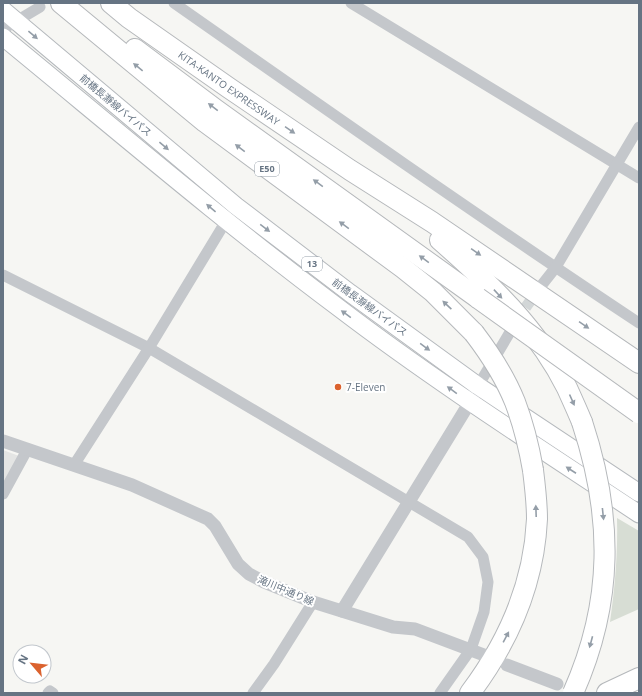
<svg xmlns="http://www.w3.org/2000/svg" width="642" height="696" font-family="'Open Sans','Noto Sans JP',sans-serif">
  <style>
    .built { fill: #e4e5e4 }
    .green { fill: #d7ddd4 }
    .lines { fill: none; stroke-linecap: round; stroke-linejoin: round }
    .minor-tunnel { stroke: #d2d6d7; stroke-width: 11; stroke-dasharray: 11 5.5; stroke-linecap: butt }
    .primary-casing { stroke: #b5b9bd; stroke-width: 19 }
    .motorway-casing { stroke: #b5b8bb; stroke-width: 22 }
    .minor { stroke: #c4c7cb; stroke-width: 11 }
    .tertiary { stroke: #c4c7cb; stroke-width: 13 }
    .primary { stroke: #fff; stroke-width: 17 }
    .motorway { stroke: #fff; stroke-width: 20 }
    .motorway-bridge-casing { stroke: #b5b8bb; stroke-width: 22; stroke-linecap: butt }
    .motorway-bridge { stroke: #fff; stroke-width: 20 }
    .oneway { fill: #949ea8 }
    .poi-dot { fill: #db622e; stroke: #fff; stroke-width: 1.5 }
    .labels { text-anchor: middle; stroke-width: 4; stroke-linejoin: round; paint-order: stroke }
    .shield { fill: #fff; stroke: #949ea8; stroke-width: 1 }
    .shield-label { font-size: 9px; font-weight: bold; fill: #667483 }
    .street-label { font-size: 10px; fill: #667483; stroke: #fff }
    .poi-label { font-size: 10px; fill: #667483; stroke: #fff; text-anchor: start }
  </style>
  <rect width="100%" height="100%" fill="#f6f6f3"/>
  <!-- built -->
  <polygon class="built" points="3,450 19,456 3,486"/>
  <!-- green -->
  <path class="green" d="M 617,518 L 639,531 L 639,609 L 610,622 C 615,587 618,553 617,518 Z"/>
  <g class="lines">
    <!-- minor-tunnel -->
    <polyline class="minor-tunnel" points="516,321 538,290"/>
    <defs>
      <g id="primary">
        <polyline points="3,10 236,206 350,293 478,386 639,493"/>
        <path d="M 3,37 C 114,128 224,222 339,308 C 436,382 538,447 639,514"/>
      </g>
      <g id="motorway">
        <polyline points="61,3 205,122 403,268 433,292 474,333"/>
        <polyline points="111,3 129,18 229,88 350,170 432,222 639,363"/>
        <polyline points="135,49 215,109 478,298"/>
        <path d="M 440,240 C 489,283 538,329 567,388 C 572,399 577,410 582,422"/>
        <path d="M 470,693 C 509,641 534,584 537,519 C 537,503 535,486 533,470"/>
        <polyline points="607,693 639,678"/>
      </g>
    </defs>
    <!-- primary casing -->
    <use href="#primary" class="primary-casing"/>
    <!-- motorway casing -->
    <use href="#motorway" class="motorway-casing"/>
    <!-- minor -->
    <g class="minor">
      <path d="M 174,3 C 328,111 482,219 639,323"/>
      <polyline points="351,3 639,178"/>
      <polyline points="3,29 40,7"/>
      <polyline points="3,275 149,348 468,537 483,557 488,582 484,612 471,649 440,693"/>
      <polyline points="541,286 556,267 639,127"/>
      <polyline points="478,386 516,322"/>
      <polyline points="74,465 149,348 226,221"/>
      <polyline points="3,494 27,450"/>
      <polyline points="48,693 50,691 53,693"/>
      <polyline points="253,693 274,664 313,602"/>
    </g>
    <!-- tertiary -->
    <g class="tertiary">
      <polyline points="3,441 132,485 208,519 215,526 238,564 249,574 264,582 313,602 393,627 415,629 484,655"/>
      <polyline points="342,611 470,402 478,386"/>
      <polyline points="507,665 557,684"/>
    </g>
    <!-- primary -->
    <use href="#primary" class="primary"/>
    <!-- motorway -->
    <use href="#motorway" class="motorway"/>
    <defs>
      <g id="motorway-bridge">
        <polyline points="478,298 639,413"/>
        <path d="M 474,333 C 490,354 505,377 515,402 C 523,423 529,447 533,470"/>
        <path d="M 573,693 C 614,601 613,516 582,422"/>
      </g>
    </defs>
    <!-- motorway-bridge casing -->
    <use href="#motorway-bridge" class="motorway-bridge-casing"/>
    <!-- motorway-bridge -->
    <use href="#motorway-bridge" class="motorway-bridge"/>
  </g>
  <!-- one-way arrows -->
  <defs><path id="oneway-solid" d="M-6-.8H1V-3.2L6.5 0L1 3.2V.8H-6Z"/></defs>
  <g class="oneway">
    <use href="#oneway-solid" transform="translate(33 35) rotate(40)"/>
    <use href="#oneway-solid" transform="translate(138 67) rotate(-141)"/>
    <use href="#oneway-solid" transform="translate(213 107) rotate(-143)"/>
    <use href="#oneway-solid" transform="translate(290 130) rotate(34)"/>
    <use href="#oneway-solid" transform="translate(164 146) rotate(40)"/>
    <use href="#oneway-solid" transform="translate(240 148) rotate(-143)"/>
    <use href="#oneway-solid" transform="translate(318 183) rotate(-144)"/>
    <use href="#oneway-solid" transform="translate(211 208) rotate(-140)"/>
    <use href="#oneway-solid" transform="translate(344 225) rotate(-144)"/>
    <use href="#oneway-solid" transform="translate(265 228) rotate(37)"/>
    <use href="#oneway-solid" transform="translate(476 252) rotate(35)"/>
    <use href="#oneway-solid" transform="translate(424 259) rotate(-144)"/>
    <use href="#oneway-solid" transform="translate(498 294) rotate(47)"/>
    <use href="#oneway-solid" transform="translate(447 305) rotate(-137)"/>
    <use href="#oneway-solid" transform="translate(346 314) rotate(-144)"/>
    <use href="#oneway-solid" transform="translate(584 325) rotate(34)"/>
    <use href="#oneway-solid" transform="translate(425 347) rotate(36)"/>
    <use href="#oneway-solid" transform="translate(452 390) rotate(-144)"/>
    <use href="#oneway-solid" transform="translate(572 400) rotate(66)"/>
    <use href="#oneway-solid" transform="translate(571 470) rotate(-147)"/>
    <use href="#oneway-solid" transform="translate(536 511) rotate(-92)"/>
    <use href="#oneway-solid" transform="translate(603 514) rotate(84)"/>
    <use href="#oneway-solid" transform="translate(506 637) rotate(-62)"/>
    <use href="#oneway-solid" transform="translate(591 642) rotate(105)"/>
  </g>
  <!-- markers -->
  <circle class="poi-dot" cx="338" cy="387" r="4"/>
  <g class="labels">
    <!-- shield labels -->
    <g class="shield">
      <rect x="255" y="162" width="24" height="14" rx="3"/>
      <rect x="302" y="257" width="20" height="14" rx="3"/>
    </g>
    <g class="shield-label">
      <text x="267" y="172">E50</text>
      <text x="312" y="267">13</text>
    </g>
    <!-- street labels -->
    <g class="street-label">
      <text transform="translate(229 88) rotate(35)" y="4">KITA-KANTO EXPRESSWAY</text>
      <text transform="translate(116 105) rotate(40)" y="4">前橋長瀞線バイパス</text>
      <text transform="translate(370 307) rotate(36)" y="4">前橋長瀞線バイパス</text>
      <text transform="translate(286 590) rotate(23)" y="4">滝川中通り線</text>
    </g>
    <!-- poi labels -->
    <g class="poi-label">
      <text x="346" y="391">7-Eleven</text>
    </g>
  </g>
  <!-- border -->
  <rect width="642" height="696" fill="none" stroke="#667483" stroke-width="8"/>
  <!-- north arrow -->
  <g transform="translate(32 664) rotate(298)"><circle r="19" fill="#ffffff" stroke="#c2c7cd"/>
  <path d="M0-3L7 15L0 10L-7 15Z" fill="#db622e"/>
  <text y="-6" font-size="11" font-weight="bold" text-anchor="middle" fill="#667483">N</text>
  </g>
</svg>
